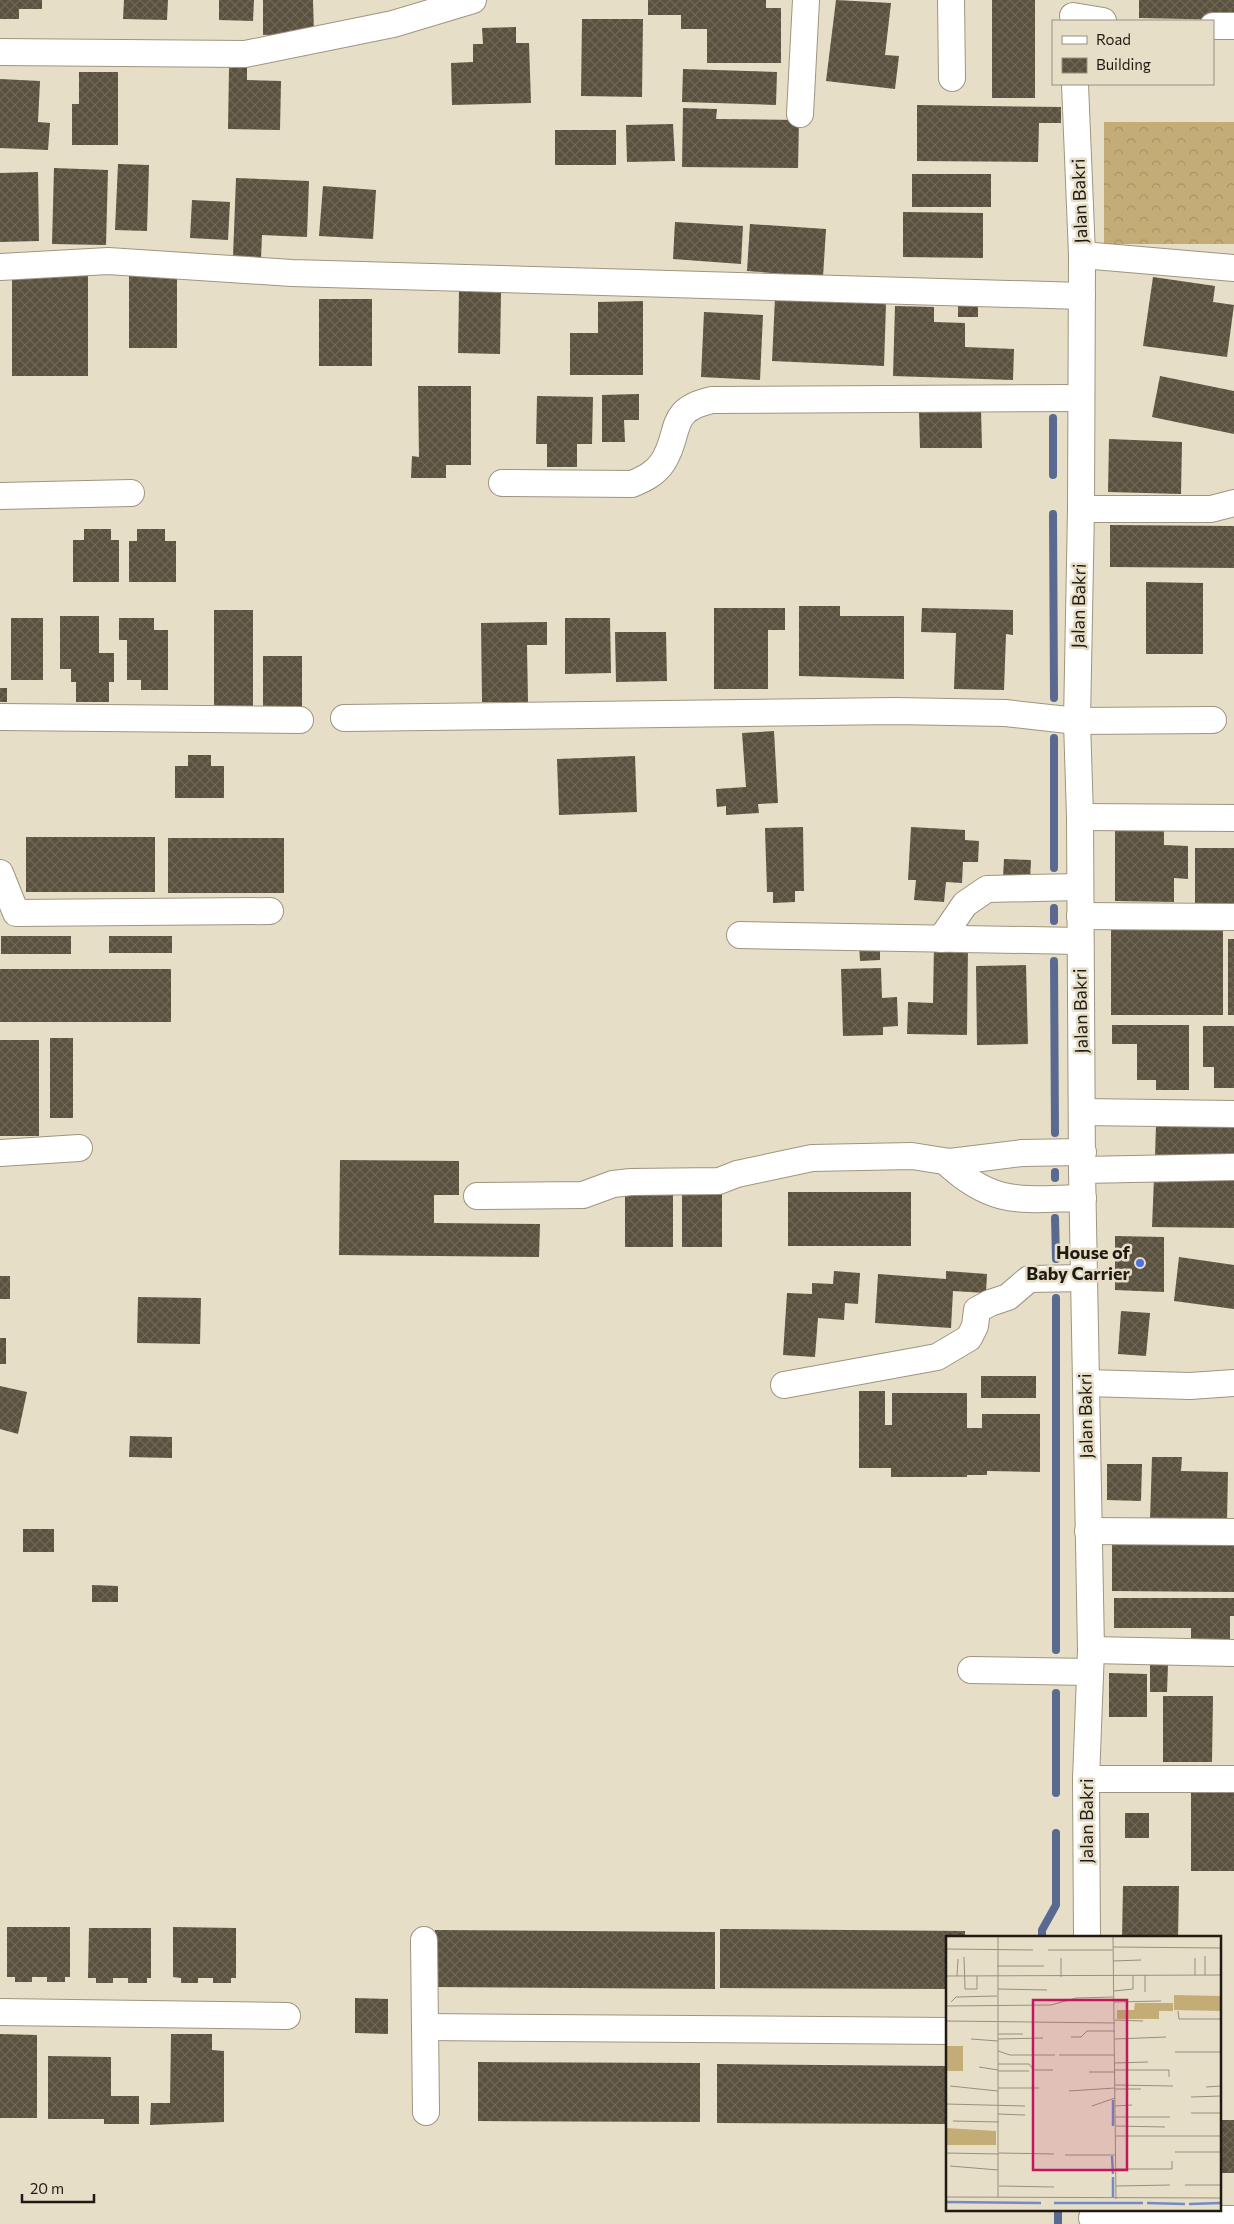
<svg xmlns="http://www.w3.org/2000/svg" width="1234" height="2224" font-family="Commissioner,sans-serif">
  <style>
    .forest { fill: url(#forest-crowns) }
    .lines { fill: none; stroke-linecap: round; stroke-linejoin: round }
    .stream { stroke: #5a6990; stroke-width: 8 }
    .building { fill: url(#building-cross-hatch) }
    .minor-casing { stroke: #9e9580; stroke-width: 28 }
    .minor { stroke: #fff; stroke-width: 26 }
    .poi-dot { fill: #4b70e3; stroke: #e7dec7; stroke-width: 2 }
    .labels { text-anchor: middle; stroke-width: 5; stroke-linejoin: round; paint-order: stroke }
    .street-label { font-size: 18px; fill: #1f1b13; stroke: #e7dec7 }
    .poi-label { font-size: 18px; font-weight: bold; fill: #1f1b13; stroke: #e7dec7; text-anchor: end }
    .inset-river { fill: none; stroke: #738ac6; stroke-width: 2.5 }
    .inset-road { fill: none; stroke: #97907f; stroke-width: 1 }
    .view { fill: #c2185b; fill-opacity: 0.15; stroke: #c2185b; stroke-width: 2.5 }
    .inset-edge { fill: none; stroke: #1f1b13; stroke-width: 2.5 }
  </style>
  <defs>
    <pattern id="forest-crowns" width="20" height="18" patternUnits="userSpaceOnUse" patternTransform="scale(1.25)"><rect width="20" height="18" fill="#c4ac76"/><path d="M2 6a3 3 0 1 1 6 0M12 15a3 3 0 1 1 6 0" fill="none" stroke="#a89365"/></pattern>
    <pattern id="building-cross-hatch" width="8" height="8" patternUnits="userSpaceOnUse" patternTransform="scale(1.25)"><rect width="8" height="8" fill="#5a513e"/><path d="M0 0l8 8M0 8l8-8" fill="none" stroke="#6e6656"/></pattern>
  </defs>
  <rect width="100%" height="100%" fill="#e7dec7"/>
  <!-- forest -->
  <rect class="forest" x="1104" y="122" width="130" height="122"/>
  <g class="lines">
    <!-- stream -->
    <g class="stream">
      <polyline points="1053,418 1053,475"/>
      <polyline points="1053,514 1054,698"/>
      <polyline points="1054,738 1054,868"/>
      <polyline points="1054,908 1054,921"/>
      <polyline points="1054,961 1055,1133"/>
      <polyline points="1055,1172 1055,1178"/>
      <polyline points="1055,1218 1056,1259"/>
      <polyline points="1056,1298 1056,1650"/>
      <polyline points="1056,1693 1056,1793"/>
      <polyline points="1042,1938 1042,1930 1056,1905 1056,1833"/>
      <polyline points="1058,2210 1058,2224"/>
    </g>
  </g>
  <!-- building -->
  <g class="building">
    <polygon points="0,0 42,0 42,9 19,9 19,19 0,19"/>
    <polygon points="124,0 168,0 167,20 123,19"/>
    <polygon points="219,0 254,0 253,21 219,20"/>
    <polygon points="263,0 313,0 314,34 263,35"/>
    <polygon points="648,0 766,0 766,8 781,8 781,63 707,63 707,29 681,29 681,15 648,15"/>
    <polygon points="836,0 891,3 885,55 899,56 895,89 826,81"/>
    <rect x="992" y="0" width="43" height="98"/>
    <polygon points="1139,0 1234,0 1234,20 1139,18"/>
    <polygon points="582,19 643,19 642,97 581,96"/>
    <polygon points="516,27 516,43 529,43 531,103 452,105 451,63 473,62 473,44 483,44 482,28"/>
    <polygon points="229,68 247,68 247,80 281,81 280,130 228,129"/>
    <polygon points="683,69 777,72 776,105 682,102"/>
    <polygon points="79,72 118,72 118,145 72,145 72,104 79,104"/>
    <polygon points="0,79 40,81 38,122 50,123 48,150 0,148"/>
    <polygon points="917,105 1061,107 1061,123 1039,123 1038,162 917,161"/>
    <polygon points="683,108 717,109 716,119 799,120 798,168 682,167"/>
    <polygon points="673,124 675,161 627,162 626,125"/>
    <rect x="555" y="130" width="61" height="35"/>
    <polygon points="118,164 149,165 147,231 115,230"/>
    <polygon points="54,168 108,170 106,245 52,244"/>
    <polygon points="38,172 39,241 0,242 0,173"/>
    <rect x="912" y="174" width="79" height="33"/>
    <polygon points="236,178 309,181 307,237 262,235 261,259 233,257"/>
    <polygon points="323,186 376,190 373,239 319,236"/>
    <polygon points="192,200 230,202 228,240 190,238"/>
    <polygon points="903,212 983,213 983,258 903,257"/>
    <polygon points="675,222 743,226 741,264 673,259"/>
    <polygon points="750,224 826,229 823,277 747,271"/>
    <rect x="129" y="272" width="48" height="76"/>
    <rect x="12" y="274" width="76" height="102"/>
    <polygon points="1153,277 1215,286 1213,302 1234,305 1227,357 1143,346"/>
    <polygon points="459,291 501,292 500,354 458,353"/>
    <polygon points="775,298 886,302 884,366 772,361"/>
    <rect x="319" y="299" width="53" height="67"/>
    <rect x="958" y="300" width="20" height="17"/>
    <polygon points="643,301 643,375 570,375 570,333 598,333 598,302"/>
    <polygon points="895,306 934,307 934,322 965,323 965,347 1014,349 1013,380 893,376"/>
    <polygon points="704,312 763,315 760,380 701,377"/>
    <polygon points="1160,376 1234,391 1234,434 1152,417"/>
    <polygon points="418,386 471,386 471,465 446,465 446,478 411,478 412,456 419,457"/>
    <polygon points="639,394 639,420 624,420 625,442 602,442 602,395"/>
    <polygon points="537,396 593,397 592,444 577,444 577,467 547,467 547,444 536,444"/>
    <polygon points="981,410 982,448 920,448 919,411"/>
    <polygon points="1109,439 1182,442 1181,494 1108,492"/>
    <polygon points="1110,525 1234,526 1234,568 1110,567"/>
    <polygon points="84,529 111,529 111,540 119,540 119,582 73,582 73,540 84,540"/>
    <polygon points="137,529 165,529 165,541 176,541 176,582 129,582 129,541 137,541"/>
    <polygon points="1146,582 1203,583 1203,654 1146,654"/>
    <polygon points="799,606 840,606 840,616 904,616 904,679 799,676"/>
    <polygon points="714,608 785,608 785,630 768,630 768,689 714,689"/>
    <polygon points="922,608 1013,610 1013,635 1006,634 1004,690 954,689 956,633 921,632"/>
    <rect x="214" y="610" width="39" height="97"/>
    <polygon points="60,616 99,616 99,653 114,653 114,682 109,682 109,702 76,702 76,682 71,682 71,669 60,669"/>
    <rect x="11" y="618" width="32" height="62"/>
    <polygon points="119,618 154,618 154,630 168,630 168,690 141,690 141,680 127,680 127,640 119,640"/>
    <polygon points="565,618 610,618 611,673 565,674"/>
    <polygon points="547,622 547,645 527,645 528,702 482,702 481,623"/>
    <polygon points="615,632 666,632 667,681 616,682"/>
    <rect x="263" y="656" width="39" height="52"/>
    <rect x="0" y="688" width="7" height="14"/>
    <polygon points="774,731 778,803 758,804 759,813 726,815 726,806 717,807 716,789 746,787 742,733"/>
    <polygon points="188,755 211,755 211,766 224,766 224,798 175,798 175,766 188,766"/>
    <polygon points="635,756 637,812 559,815 557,759"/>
    <polygon points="803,827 804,891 795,891 795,902 773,903 773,892 767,892 765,828"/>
    <polygon points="911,827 965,830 965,840 979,841 978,862 963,862 962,883 946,882 944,902 914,900 916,880 908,880"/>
    <polygon points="1115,829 1164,829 1164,845 1188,846 1188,879 1174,878 1174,902 1115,901"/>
    <rect x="26" y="837" width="129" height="55"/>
    <rect x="168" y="838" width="116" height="55"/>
    <rect x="1195" y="848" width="39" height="60"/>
    <polygon points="1004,859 1031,860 1030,879 1003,878"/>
    <rect x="1111" y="926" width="112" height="89"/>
    <rect x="1" y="936" width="70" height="18"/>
    <rect x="109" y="936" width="63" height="17"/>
    <rect x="1228" y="939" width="6" height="76"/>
    <polygon points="859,942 880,942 880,960 860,961"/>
    <polygon points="934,944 968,944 967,1035 907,1034 908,1002 933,1003"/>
    <polygon points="1026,965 1028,1044 977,1045 976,966"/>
    <polygon points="881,968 882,998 897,997 898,1026 883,1027 883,1035 843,1036 841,969"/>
    <rect x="0" y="969" width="171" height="53"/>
    <polygon points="1112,1025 1189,1025 1189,1090 1156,1090 1156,1080 1137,1080 1137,1044 1112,1044"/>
    <polygon points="1203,1026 1234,1026 1234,1088 1214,1088 1214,1067 1203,1067"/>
    <rect x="50" y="1038" width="23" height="80"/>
    <rect x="0" y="1040" width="39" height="96"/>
    <polygon points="1156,1125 1234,1126 1234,1160 1155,1158"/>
    <polygon points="340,1160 459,1161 459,1195 434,1195 434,1223 540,1224 539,1257 339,1255"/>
    <polygon points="1154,1178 1234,1179 1234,1228 1152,1227"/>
    <rect x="625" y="1190" width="48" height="57"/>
    <rect x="682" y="1191" width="40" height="56"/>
    <rect x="788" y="1192" width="123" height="54"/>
    <polygon points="1115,1236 1164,1237 1164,1292 1115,1290"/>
    <polygon points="1179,1257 1234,1265 1234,1309 1174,1301"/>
    <polygon points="834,1271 860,1273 858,1304 845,1303 844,1320 818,1318 815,1357 783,1355 787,1293 812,1294 812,1283 833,1284"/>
    <polygon points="946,1271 987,1274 986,1293 953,1291 951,1328 875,1323 878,1274 946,1279"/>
    <rect x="0" y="1276" width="10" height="23"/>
    <polygon points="138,1297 201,1298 200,1344 137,1343"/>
    <polygon points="1121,1311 1150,1313 1146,1356 1118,1354"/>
    <rect x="0" y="1338" width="6" height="26"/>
    <rect x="981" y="1376" width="55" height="22"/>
    <polygon points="0,1386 27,1392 18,1434 0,1429"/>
    <polygon points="859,1391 885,1391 885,1425 892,1425 892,1393 967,1393 967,1428 982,1428 982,1414 1040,1414 1040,1472 987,1471 987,1475 967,1475 967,1477 891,1477 891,1468 859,1468"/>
    <polygon points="130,1436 172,1437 172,1458 129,1457"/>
    <polygon points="1152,1457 1182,1457 1181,1471 1228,1472 1227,1521 1150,1520"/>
    <polygon points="1107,1464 1142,1464 1141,1501 1107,1500"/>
    <rect x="23" y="1529" width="31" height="23"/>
    <polygon points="1112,1543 1234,1544 1234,1592 1112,1591"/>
    <polygon points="92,1585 118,1586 118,1602 92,1602"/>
    <polygon points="1114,1598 1234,1598 1234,1616 1230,1616 1230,1643 1191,1643 1191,1628 1114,1628"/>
    <polygon points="1150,1665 1168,1665 1167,1692 1150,1692"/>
    <polygon points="1109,1673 1147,1674 1147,1717 1109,1717"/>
    <polygon points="1163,1696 1213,1696 1212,1762 1163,1762"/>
    <rect x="1191" y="1788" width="43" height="83"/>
    <rect x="1125" y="1813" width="24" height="25"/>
    <polygon points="1123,1886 1179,1886 1178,1938 1122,1938"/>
    <polygon points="7,1927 70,1927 70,1977 65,1977 65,1982 47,1982 47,1977 32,1977 32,1982 15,1982 15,1977 7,1977"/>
    <polygon points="173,1927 236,1928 236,1978 231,1978 231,1983 213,1983 213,1978 198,1978 198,1983 181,1983 181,1978 173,1977"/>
    <polygon points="89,1928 151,1928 151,1978 147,1978 147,1983 128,1983 128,1978 113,1978 113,1983 96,1983 96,1978 88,1978"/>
    <polygon points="720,1929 965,1931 965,1938 948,1938 948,1989 720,1988"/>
    <polygon points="435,1930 715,1932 715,1989 435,1987"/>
    <polygon points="355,1998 388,1999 388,2034 355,2033"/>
    <polygon points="0,2034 37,2035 37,2118 0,2118"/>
    <polygon points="171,2034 212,2034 212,2050 224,2051 224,2122 150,2125 151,2103 170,2103"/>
    <polygon points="48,2056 111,2057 111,2096 139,2096 139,2124 104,2124 104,2119 48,2119"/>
    <polygon points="478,2062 700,2063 700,2122 478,2121"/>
    <polygon points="717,2064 948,2066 948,2124 717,2123"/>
    <rect x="1220" y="2120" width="14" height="53"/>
  </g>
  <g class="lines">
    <defs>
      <g id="minor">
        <polyline points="951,0 952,78"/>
        <polyline points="1073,16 1103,21"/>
        <polyline points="1213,26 1234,26"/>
        <polyline points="0,52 245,54 393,24 473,0"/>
        <polyline points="1075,84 1082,255 1081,509 1077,721 1080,817 1082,1170 1091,1650 1086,1779 1087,1938"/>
        <polyline points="800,114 806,0"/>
        <polyline points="1082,255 1234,268"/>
        <polyline points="0,267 108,261 292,273 1082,296"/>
        <path d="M 502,483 L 632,484 C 644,479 655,474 663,462 C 682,432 666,410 712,400 L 1081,398"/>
        <polyline points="0,496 131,493"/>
        <polyline points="1081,509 1211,509 1234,503"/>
        <polyline points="0,717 300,720"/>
        <polyline points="344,718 895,711 1005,713 1077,721 1213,720"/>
        <polyline points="1080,817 1234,818"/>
        <polyline points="0,873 16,913 270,911"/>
        <polyline points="1080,916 1234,917"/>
        <polyline points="740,935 1080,941"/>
        <polyline points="941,939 965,904 987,889 1080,887"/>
        <polyline points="1083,1112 1234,1114"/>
        <polyline points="0,1153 79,1148"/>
        <path d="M 946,1162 C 994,1207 1022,1199 1083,1198"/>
        <polyline points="1082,1170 1234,1167"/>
        <polyline points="477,1196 583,1195 613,1184 631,1182 719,1181 737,1174 812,1158 912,1156 950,1162 1022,1153 1083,1152"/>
        <polyline points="1086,1383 1190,1386 1234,1383"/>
        <polyline points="784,1385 937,1357 969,1338 975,1326 977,1310 990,1303 1008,1297 1029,1279 1085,1278"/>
        <polyline points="1088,1531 1234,1532"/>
        <polyline points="1091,1650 1234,1653"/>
        <polyline points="971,1670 1090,1672"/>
        <polyline points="1086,1779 1234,1779"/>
        <polyline points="424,1940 426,2112"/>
        <polyline points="0,2012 287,2016"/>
        <polyline points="426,2027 948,2031"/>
        <polyline points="1092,2218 1234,2219"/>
      </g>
    </defs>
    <!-- minor casing -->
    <use href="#minor" class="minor-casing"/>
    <!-- minor -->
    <use href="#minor" class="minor"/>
  </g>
  <!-- markers -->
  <circle class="poi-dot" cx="1140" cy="1263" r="5"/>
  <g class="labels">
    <!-- street labels -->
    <g class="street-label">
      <text transform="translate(1080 201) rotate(-92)" y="6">Jalan Bakri</text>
      <text transform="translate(1079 606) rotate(-89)" y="6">Jalan Bakri</text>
      <text transform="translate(1081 1011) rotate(-91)" y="6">Jalan Bakri</text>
      <text transform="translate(1086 1416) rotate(-91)" y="6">Jalan Bakri</text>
      <text transform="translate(1087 1821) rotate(-90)" y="6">Jalan Bakri</text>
    </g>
    <!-- poi labels -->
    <g class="poi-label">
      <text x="1130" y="1259">House of<tspan x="1130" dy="21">Baby Carrier</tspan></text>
    </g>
  </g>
  <!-- overview -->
  <g transform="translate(946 1936)">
    <rect width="275" height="275" fill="#e7dec7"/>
    <path d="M 228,59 L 275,60 L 275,75 L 228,74 ZM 189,67 L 227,67 L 227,75 L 213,75 L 213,83 L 171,83 L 171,74 L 188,74 ZM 0,110 L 17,110 L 17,135 L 0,135 ZM 0,192 L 50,195 L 50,209 L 0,209 Z" fill="#c4ac76"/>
    <path class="inset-river" d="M 167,164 L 167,190M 166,220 L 167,238M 167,241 L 167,261M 0,266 L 95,267M 108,267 L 197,267M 201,267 L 239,268M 243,268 L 275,267"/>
    <path class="inset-road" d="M 52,1 L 52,261M 167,1 L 170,263M 167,11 L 275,12M 0,13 L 87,14M 102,14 L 167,14M 259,20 L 259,39M 18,21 L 19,53 L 31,53 L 31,40M 115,22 L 115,41M 167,25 L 195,24M 51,30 L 98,30M 249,39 L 249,22M 0,40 L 275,39M 11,40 L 12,23M 52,53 L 101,54M 168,55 L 187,53 L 187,39M 199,56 L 199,39M 5,66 L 10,61 L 51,60M 168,66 L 215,65M 0,70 L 105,69 L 130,62 L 168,61M 232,75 L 233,83 L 275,83M 169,84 L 197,85M 0,85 L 169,87M 52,98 L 77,98M 125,101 L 135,101 L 141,95 L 169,95M 25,103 L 52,105M 52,103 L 97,102M 169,103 L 220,101M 52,115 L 64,119 L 109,119M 229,116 L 275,116M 113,119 L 169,119M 169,127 L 202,126M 52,128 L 83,128 L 88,134 L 107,134M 33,131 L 52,134M 169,134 L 223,134 L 223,141M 52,135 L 83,135M 143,136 L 169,136M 169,149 L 227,150M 4,150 L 52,155M 260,151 L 275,150M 52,152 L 93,152M 169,153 L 195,153M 123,155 L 169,152M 245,161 L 275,160M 0,168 L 79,170M 146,170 L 169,162M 169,170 L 186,169M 245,177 L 275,177M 52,178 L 79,179M 169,181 L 224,181M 7,185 L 53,186M 170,190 L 219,191M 169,200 L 275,200M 229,216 L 275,216M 0,217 L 53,218M 53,217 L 108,218M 119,219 L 169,219M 4,230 L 52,234M 170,233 L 226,233 L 226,225M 239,249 L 275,249M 53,250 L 108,251M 170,250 L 224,249M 0,261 L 275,262"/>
    <path class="view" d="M 87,64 L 181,64 L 181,234 L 87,234 Z"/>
    <rect width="275" height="275" class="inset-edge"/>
  </g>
  <!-- legend -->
  <rect x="1052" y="20" width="162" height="65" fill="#e7dec7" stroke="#97907f"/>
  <rect x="1062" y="36" width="25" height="8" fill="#ffffff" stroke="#97907f"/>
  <text x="1096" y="45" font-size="15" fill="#1f1b13">Road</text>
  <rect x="1062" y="58" width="25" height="15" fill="url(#building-cross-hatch)" stroke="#97907f"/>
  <text x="1096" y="70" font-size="15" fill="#1f1b13">Building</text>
  <!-- scale -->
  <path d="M22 2194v8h72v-8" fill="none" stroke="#1f1b13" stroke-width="2.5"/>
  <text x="30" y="2194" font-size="15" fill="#1f1b13" stroke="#e7dec7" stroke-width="4" paint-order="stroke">20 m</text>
</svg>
